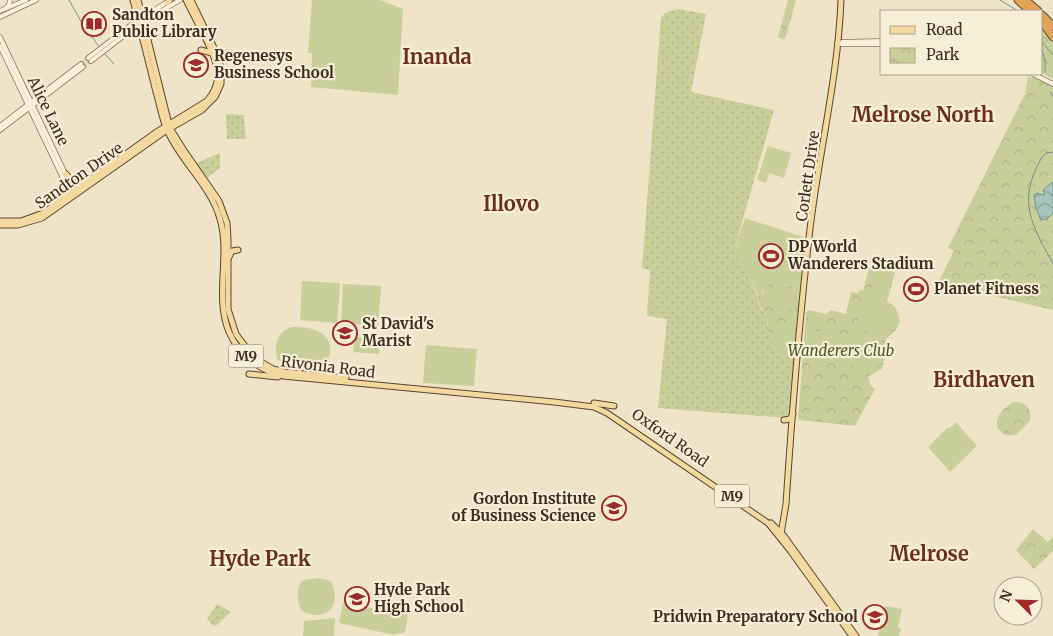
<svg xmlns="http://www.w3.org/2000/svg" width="1053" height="636" font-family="Merriweather,serif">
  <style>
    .grass { fill: url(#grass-dots) }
    .park { fill: url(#park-crowns) }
    .pitch { fill: #c9cf9b }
    .water { fill: url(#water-waves); stroke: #6f938a }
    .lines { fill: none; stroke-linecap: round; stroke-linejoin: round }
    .stream { stroke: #6f938a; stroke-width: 1 }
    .minor-tunnel { stroke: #ccc0a6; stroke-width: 4; stroke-dasharray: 4 2; stroke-linecap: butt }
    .minor-casing { stroke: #8d765c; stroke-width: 5.5 }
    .major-casing { stroke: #5b4430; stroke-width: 7 }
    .highway-casing { stroke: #5b4430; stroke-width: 9 }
    .minor { stroke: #faf1dc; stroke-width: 4 }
    .major { stroke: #f3d9a0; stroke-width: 5 }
    .highway { stroke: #e0a458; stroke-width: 7 }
    .labels { text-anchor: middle; stroke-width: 4.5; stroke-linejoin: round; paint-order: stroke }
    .shield { fill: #f7eed8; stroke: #756857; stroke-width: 1 }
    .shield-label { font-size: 14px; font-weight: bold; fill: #3d2e20 }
    .poi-label { font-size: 15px; font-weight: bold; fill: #3d2e20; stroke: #f7eed8; text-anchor: start }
    .street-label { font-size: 15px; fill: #3d2e20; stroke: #f7eed8 }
    .park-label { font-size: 15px; font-style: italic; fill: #4d5a26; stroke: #f7eed8 }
    .district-label { font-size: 20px; font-weight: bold; fill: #6b2e1e; stroke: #f7eed8 }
  </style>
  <defs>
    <pattern id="grass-dots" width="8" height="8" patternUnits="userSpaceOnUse" patternTransform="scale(1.25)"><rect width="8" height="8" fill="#c9cf9b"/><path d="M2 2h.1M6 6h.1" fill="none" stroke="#aeb285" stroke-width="1.8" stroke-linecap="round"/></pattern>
    <pattern id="park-crowns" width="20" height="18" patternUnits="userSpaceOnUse" patternTransform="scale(1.25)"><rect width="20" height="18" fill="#c9cf9b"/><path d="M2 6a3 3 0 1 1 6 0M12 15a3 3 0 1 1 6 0" fill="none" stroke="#aeb285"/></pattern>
    <pattern id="water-waves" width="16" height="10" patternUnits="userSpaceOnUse" patternTransform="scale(1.25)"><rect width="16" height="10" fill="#a9c4bc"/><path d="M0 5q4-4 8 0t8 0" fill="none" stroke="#8ba098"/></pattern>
  </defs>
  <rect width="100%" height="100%" fill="#f0e4c8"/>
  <!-- grass -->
  <g class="grass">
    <polygon points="678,9 706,14 691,92 774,110 735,247 738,258 756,291 760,308 767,316 767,325 772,340 773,347 780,356 796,357 790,415 787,418 658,408 667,319 647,316 650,270 642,268 661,17 667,12"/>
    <polygon points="226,114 244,115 246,139 227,139"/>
    <polygon points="220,153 220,168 208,177 206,177 196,163"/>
    <polygon points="217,604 231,612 217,625 214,626 207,619"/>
  </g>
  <!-- park -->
  <g class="park">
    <polygon points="788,0 796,0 786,36 784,40 778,37"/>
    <polygon points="1042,28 1053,41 1053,79 1042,73"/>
    <polygon points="1028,75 1031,78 1035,76 1053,86 1053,310 938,283 954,251 948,248 1025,94"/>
    <path d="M 870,264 L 895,272 L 887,302 C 897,305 897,313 900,321 L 896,330 L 886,339 L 886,353 L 882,369 L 869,376 L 870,385 L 875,389 L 855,426 L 799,420 L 798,419 L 806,312 L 809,310 L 826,314 L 831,310 L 846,314 L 851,292 L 857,293 L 860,289 L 863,291 Z"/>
    <polygon points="770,284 782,284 800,288 796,357 780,356 773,347 771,336 768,335 767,316 760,307 758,296 762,296 764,287"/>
    <path d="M 1013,402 C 1026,401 1032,409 1030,421 L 1016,435 L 1005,435 L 998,429 C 994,416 1003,409 1013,402 Z"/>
    <polygon points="1033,529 1048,542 1053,536 1053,551 1034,569 1016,550"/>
  </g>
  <!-- pitch -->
  <g class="pitch">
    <polygon points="312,0 380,0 403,9 398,95 311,87 312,53 308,53"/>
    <polygon points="768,146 791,153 784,178 769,173 766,183 757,180"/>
    <path d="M 745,218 L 803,237 L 806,254 L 803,281 L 801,281 L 800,288 L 782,284 L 766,285 L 762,291 L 762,296 L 758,296 C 753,279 737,265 735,247 Z"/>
    <polygon points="878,269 894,274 886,300 870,295"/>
    <polygon points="302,281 340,283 337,323 300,320"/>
    <polygon points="343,284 381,286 378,326 341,323"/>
    <polygon points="769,288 798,293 795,310 766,305"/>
    <path d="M 870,298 C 887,297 909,313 893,329 C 875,349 837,311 870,298 Z"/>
    <polygon points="810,314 819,317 813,344 804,342"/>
    <polygon points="777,322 794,322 793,349 775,348"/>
    <path d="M 292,327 C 308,327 330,329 330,350 C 330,359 326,365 319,371 L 289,368 L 277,359 C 274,345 277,331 292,327 Z"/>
    <polygon points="820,330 840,335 835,355 816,351 818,342 827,344 827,349 829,343 818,340"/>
    <path d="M 860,332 C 866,334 874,335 879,339 C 888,347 885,364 873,368 C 869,370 866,369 862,368 C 858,367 854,366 851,364 C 835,355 846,335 860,332 Z"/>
    <polygon points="355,337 380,339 379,354 353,352"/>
    <polygon points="426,345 477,349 474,386 423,383"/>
    <polygon points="956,422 977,446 950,472 928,447 948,427 949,429"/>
    <path d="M 319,578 L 331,581 C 338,597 337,615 315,615 C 310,614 304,614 301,609 C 299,606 298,601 298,598 C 297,591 298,585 303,580 Z"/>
    <polygon points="343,603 408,615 405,632 394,635 339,623"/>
    <polygon points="885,606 902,609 898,627 901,628 899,636 878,636"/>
    <polygon points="335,618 334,636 303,636 304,621"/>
  </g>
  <!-- water -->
  <polygon class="water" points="1053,182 1053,213 1047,219 1041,220 1036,208 1034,195 1037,193 1042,195 1045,194 1043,190"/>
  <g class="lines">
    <!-- stream -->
    <g class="stream">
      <polyline points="69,0 82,23 100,48"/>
      <polyline points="1000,0 1018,11"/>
      <polyline points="1042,39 1042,47"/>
      <polyline points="1042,42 1053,55"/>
      <polyline points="1042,50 1045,60 1045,72"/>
      <polyline points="104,53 114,64"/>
      <polyline points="1050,92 1053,96"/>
      <path d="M 1053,152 L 1046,153 C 1041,157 1039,163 1036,169 C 1018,207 1036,231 1053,264"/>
    </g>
    <!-- minor-tunnel -->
    <g class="minor-tunnel">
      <polyline points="81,64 88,58"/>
      <polyline points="83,67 91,61"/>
    </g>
    <defs>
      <g id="minor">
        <polyline points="6,8 9,5 10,0"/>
        <polyline points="0,11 26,0"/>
        <polyline points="150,13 167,2"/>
        <polyline points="0,17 36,0"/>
        <polyline points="0,37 74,192"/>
        <polyline points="842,42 882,41"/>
        <polyline points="837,44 882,44"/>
        <polyline points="0,46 71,195"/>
        <polyline points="88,58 139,19"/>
        <polyline points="91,61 139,24 180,0"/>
        <polyline points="1033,74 1053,84"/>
        <polyline points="0,126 81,64"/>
        <polyline points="0,130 83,67"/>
      </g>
      <g id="major">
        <path d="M 133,0 C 141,31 148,61 156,92 C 160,105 162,120 168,132 C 182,163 211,186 220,219 C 231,256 214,296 229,332 C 239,355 259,370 283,376 L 554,402 L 594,407 L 607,413 L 768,523 L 789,549 L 852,636"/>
        <polyline points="138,0 170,128 185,152 219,201 227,223 228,239 228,309 236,334 254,358 273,369 285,372 346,378"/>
        <polyline points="167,3 170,0"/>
        <polyline points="140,9 144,13 151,12"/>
        <polyline points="133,28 141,31"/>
        <polyline points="201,50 212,53"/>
        <polyline points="66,174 74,183 83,183"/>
        <polyline points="62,198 65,193 66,185"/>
        <path d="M 0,221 L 21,221 L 43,213 L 155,133 L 207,101 C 227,78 215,58 204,35 C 198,24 192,12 186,0"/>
        <polyline points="0,225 18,225 42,218 167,130 202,110 215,97 221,84 221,68 217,54 191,0"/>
        <polyline points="229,257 232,251 238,250"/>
        <polyline points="249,374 278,377"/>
        <polyline points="594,403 614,406"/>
        <polyline points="784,420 790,419 793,414"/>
        <polyline points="771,523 784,536 856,636"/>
        <path d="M 781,534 L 786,504 C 792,413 799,320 810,229 C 819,152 838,77 841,0"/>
      </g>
      <g id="highway">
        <polyline points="1018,0 1030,11"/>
        <polyline points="1025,0 1038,11"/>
        <polyline points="1042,15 1053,26"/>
        <polyline points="1043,23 1053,37"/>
      </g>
    </defs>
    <!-- minor casing -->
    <use href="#minor" class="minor-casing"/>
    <!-- major casing -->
    <use href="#major" class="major-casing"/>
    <!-- highway casing -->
    <use href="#highway" class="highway-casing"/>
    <!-- minor -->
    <use href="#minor" class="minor"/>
    <!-- major -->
    <use href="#major" class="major"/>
    <!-- highway -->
    <use href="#highway" class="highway"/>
  </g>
  <!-- icons -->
  <defs>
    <symbol id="library-ring" viewBox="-11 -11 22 22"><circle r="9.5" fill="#f7eed8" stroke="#9e2a2b" stroke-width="1.5"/><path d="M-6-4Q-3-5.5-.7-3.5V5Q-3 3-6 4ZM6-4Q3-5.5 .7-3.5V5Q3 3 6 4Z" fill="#9e2a2b"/></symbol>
    <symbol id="university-ring" viewBox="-11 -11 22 22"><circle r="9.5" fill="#f7eed8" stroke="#9e2a2b" stroke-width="1.5"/><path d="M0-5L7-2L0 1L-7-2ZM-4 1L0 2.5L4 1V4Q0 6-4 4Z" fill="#9e2a2b"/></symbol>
    <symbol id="stadium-ring" viewBox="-11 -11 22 22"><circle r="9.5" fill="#f7eed8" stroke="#9e2a2b" stroke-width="1.5"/><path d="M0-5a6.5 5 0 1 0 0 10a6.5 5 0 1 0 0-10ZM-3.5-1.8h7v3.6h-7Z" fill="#9e2a2b"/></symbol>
    <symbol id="school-ring" viewBox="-11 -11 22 22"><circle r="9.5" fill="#f7eed8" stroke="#9e2a2b" stroke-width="1.5"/><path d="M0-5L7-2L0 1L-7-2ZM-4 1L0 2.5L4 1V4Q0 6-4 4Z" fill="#9e2a2b"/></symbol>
  </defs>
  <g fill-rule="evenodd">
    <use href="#library-ring" x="80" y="10" width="28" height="28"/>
    <use href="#university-ring" x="182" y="51" width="28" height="28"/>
    <use href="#stadium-ring" x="757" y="242" width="28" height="28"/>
    <use href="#stadium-ring" x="902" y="275" width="28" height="28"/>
    <use href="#school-ring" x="331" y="319" width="28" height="28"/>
    <use href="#school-ring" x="600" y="494" width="28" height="28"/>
    <use href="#school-ring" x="343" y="585" width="28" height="28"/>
    <use href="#school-ring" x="861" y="603" width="28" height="28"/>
  </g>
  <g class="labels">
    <!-- shield labels -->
    <g class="shield">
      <rect x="228.5" y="344.5" width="35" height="23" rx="4"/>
      <rect x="714.5" y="484.5" width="35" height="23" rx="4"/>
    </g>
    <g class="shield-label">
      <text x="246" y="361">M9</text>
      <text x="732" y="501">M9</text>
    </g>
    <!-- poi labels -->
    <g class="poi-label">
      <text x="112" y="20">Sandton<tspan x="112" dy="17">Public Library</tspan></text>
      <text x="214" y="61">Regenesys<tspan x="214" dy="17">Business School</tspan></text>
      <text x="788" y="252">DP World<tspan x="788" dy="17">Wanderers Stadium</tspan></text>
      <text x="934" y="294">Planet Fitness</text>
      <text x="362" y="329">St David's<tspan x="362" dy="17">Marist</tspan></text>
      <text x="596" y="504" text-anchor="end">Gordon Institute<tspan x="596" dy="17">of Business Science</tspan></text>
      <text x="374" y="595">Hyde Park<tspan x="374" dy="17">High School</tspan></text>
      <text x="858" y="622" text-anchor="end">Pridwin Preparatory School</text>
    </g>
    <!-- street labels -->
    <g class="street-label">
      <text transform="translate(48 111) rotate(64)" y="5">Alice Lane</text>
      <text transform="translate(79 176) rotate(-35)" y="5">Sandton Drive</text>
      <text transform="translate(808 176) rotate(-82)" y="5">Corlett Drive</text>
      <text transform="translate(328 367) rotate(7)" y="5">Rivonia Road</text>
      <text transform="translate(670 438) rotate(35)" y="5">Oxford Road</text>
    </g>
    <!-- park labels -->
    <g class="park-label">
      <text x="841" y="356">Wanderers Club</text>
    </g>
    <!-- district labels -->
    <g class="district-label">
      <text x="437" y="64">Inanda</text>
      <text x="923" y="122">Melrose North</text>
      <text x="511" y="211">Illovo</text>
      <text x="984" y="387">Birdhaven</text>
      <text x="929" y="561">Melrose</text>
      <text x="260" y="566">Hyde Park</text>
    </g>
  </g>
  <!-- legend -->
  <rect x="880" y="10" width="162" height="65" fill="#f7eed8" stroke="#ada18e"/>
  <rect x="890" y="26" width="25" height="8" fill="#f3d9a0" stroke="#ada18e"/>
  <text x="926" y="35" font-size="15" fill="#3d2e20">Road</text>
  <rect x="890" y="48" width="25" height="15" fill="url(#park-crowns)" stroke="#ada18e"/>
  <text x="926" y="60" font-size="15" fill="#3d2e20">Park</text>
  <!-- north arrow -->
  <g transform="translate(1018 601) rotate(293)"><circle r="24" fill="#f7eed8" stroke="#ada18e"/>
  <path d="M0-4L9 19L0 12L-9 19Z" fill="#9e2a2b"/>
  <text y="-8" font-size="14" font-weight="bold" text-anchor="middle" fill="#3d2e20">N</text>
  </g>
</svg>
